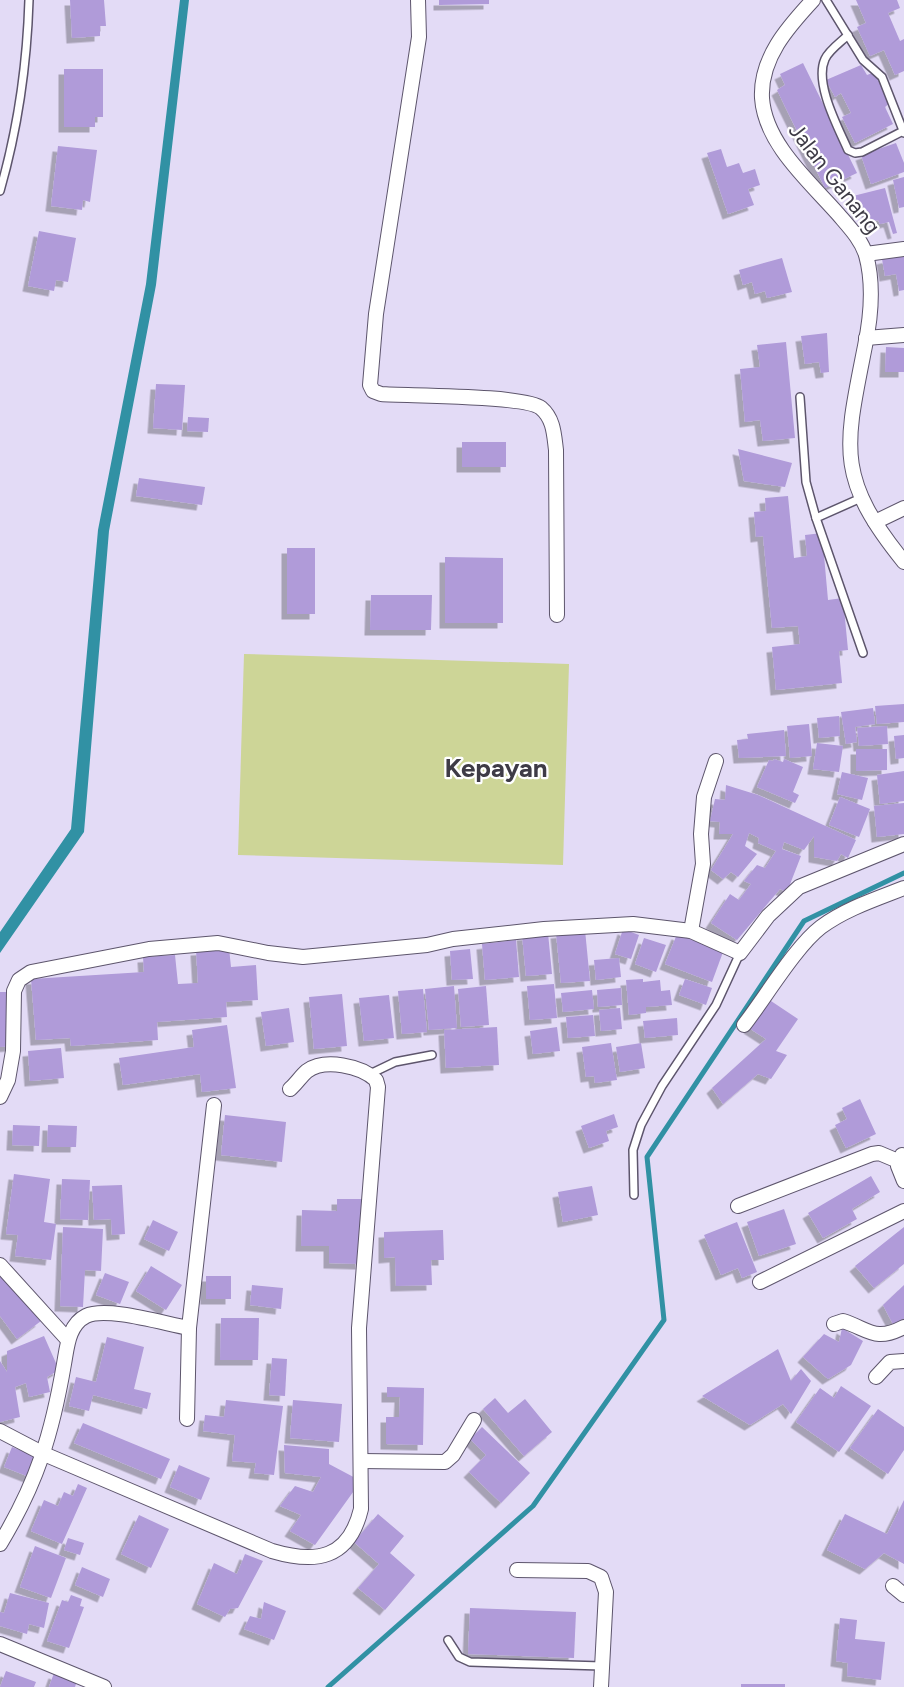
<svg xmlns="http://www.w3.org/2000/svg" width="904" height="1687" font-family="Figtree,sans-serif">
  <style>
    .green { fill: #cdd597 }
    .water { fill: #3191a4 }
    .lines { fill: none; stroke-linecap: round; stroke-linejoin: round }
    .stream { stroke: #3191a4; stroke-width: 5 }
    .building { fill: #b09bd9; filter: url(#shadow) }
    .service-casing { stroke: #5d556c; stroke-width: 10 }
    .minor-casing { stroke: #5d556c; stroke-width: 16 }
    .service { stroke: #fff; stroke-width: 7 }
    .minor { stroke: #fff; stroke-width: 14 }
    .labels { text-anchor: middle; stroke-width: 4.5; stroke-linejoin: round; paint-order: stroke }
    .street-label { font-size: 22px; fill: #3e3b46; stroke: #fff }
    .quarter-label { font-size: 26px; font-weight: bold; fill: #3e3b46; stroke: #fff }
  </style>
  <defs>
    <filter id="shadow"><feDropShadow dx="-5.5" dy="5.5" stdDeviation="0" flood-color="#0004"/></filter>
  </defs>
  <rect width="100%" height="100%" fill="#e3dbf6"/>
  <!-- green -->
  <polygon class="green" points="244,654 569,664 563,865 238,855"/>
  <!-- water -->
  <polygon class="water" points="180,0 189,0 156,285 109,531 84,832 0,953 0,932 71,829 98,530 146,284"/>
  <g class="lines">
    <!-- stream -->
    <polyline class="stream" points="328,1687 533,1506 664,1320 647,1157 804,921 904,873"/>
  </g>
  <!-- building -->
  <g class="building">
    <polygon points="70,0 104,0 106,26 100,26 100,36 72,38"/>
    <polygon points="439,0 489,0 489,4 439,5"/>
    <polygon points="856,0 897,0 900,8 888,13 900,41 904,39 904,71 895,75 884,50 870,56 857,27 866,23"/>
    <polygon points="803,63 857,173 825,188 777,90 785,85 780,74"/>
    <polygon points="861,65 867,75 875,72 891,102 885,107 893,124 855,143 842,117 851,113 841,93 835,97 826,80"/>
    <polygon points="64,69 103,69 103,117 95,117 95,127 64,127"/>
    <polygon points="896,143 904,163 904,172 871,184 861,155"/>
    <polygon points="58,146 97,150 90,202 83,200 82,210 51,206"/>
    <polygon points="721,149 727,167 739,163 743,173 755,169 760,185 748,189 754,205 728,214 707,153"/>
    <polygon points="904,177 904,207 899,208 893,180"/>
    <polygon points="885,188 897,233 893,234 889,222 880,224 878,220 870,222 867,211 858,214 853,196"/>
    <polygon points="39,231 76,238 68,282 56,280 54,291 28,286"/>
    <polygon points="904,254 904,290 899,291 896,274 885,276 882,259"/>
    <polygon points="782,258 792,292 767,298 765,291 755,294 752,282 743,285 739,270"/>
    <polygon points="827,333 829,372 821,373 819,362 805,364 801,336"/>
    <polygon points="786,342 795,438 763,441 760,420 745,422 740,369 760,367 757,345"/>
    <polygon points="886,347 904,348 904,372 885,372"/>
    <polygon points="156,384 185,385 182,430 153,428"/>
    <polygon points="188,417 209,418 208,432 187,431"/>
    <rect x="462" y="442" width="44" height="25"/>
    <polygon points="738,449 792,463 785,487 744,481"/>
    <polygon points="139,478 205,487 202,505 136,496"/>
    <polygon points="788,496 794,558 807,556 805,535 822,533 828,600 843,598 848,650 839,651 842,683 776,690 772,647 800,644 798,626 772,628 763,536 756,537 754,512 766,511 765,498"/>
    <rect x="287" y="548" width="28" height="66"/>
    <polygon points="445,557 503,558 503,623 445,623"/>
    <polygon points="371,595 432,595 431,630 370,630"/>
    <polygon points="904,704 904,722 877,724 875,706"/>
    <polygon points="873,708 875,724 855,727 857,742 846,744 841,712"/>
    <polygon points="839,716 840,736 819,738 817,718"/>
    <polygon points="809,724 812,756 790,758 787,726"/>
    <polygon points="887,726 888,744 859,746 857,728"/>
    <polygon points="784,730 786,756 739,758 737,740 748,739 747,734"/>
    <polygon points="904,735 904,758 896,759 894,736"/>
    <polygon points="817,743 843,746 839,772 813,769"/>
    <polygon points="856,749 887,749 887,770 856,771"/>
    <polygon points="774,759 783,762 784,759 803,767 793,792 799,795 795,803 757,787 769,760 773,761"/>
    <polygon points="904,771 904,801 880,804 877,775"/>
    <polygon points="842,772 868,778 862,800 837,794"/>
    <polygon points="726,785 758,795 856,840 848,858 841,854 837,861 814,857 814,836 804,850 784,842 782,849 801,856 787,892 780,889 737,940 711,923 730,894 739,900 751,884 744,881 757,865 765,868 776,851 758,843 759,838 749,833 745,846 757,854 738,877 731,872 723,879 711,870 733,834 719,834 720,822 710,821 715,799 725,800"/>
    <polygon points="840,797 870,809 859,837 829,825"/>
    <polygon points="904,803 904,834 877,837 874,806"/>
    <polygon points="623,929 639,935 631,959 615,954"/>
    <polygon points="585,930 590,981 561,983 556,933"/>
    <polygon points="548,933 552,974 526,976 522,935"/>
    <polygon points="677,934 723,952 712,982 665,964"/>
    <polygon points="644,938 666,945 656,972 635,964"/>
    <polygon points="516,940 519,977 485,980 482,944"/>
    <polygon points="229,948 231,967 256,965 258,1000 226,1002 227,1017 157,1022 158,1040 71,1046 70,1038 36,1040 31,979 144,972 143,957 175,955 178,984 198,983 196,950"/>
    <polygon points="470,949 473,979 452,980 450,951"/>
    <polygon points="619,958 621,977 596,980 594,960"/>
    <polygon points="643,979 643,982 660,980 661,991 670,990 672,1005 646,1007 646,1013 629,1015 626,980"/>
    <polygon points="685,979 712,988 706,1005 679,995"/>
    <polygon points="554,984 557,1018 530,1020 527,986"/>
    <polygon points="454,986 457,1028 429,1030 425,989"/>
    <polygon points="486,986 489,1025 461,1027 458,989"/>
    <polygon points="621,988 622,1005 598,1007 597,990"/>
    <polygon points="423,989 427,1032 402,1034 398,991"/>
    <polygon points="592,990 594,1009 563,1012 561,993"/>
    <polygon points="0,992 12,992 13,1046 0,1047"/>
    <polygon points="342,994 347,1046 314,1049 309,997"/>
    <polygon points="389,995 394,1038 364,1041 359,998"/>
    <polygon points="771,1001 798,1019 776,1051 787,1055 771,1079 758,1074 723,1104 712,1088 766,1039 749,1028"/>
    <polygon points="289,1008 294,1042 266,1046 261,1012"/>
    <polygon points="620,1008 622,1029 601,1031 599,1010"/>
    <polygon points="593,1015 595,1036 568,1038 566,1017"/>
    <polygon points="677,1018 678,1035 645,1038 643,1021"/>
    <polygon points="227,1025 236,1088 202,1092 200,1074 123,1085 119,1058 194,1047 192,1030"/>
    <polygon points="497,1027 499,1065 446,1068 444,1030"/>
    <polygon points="557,1027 560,1051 533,1054 530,1031"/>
    <polygon points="611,1043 617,1080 595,1083 594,1076 586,1077 582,1047"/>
    <polygon points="641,1043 645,1068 620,1072 616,1047"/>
    <polygon points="61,1048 64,1078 30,1081 28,1051"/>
    <polygon points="860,1099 876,1134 846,1148 835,1125 847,1119 842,1108"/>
    <polygon points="614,1114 618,1127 606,1131 609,1141 589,1148 581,1126"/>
    <polygon points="225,1115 286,1122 282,1162 221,1155"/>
    <polygon points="13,1125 40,1126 39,1146 12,1145"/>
    <polygon points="48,1125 77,1126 76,1147 47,1147"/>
    <polygon points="14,1174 50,1179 44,1222 56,1224 51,1260 15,1256 18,1235 6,1234"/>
    <polygon points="871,1176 880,1192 852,1209 857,1219 823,1238 808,1213"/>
    <polygon points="62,1179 90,1180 88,1220 60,1219"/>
    <polygon points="122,1185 125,1234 112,1235 111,1219 94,1220 92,1186"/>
    <polygon points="592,1186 598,1215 563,1222 558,1192"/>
    <polygon points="337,1199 362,1199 361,1264 329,1263 329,1246 301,1246 302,1210 337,1211"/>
    <polygon points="784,1209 796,1244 759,1256 747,1222"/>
    <polygon points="153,1220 178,1232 169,1251 144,1239"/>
    <polygon points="737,1222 757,1272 742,1278 738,1268 721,1275 704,1235"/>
    <polygon points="63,1227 103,1229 101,1271 85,1270 83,1307 60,1306"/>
    <polygon points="904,1227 904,1264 874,1288 855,1266"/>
    <polygon points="443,1230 444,1260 431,1260 432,1285 396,1286 395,1257 384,1258 384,1232"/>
    <polygon points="151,1266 182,1285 166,1310 136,1291"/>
    <polygon points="3,1270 41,1321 17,1339 0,1316 0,1272"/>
    <polygon points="105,1273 129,1282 120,1304 96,1295"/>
    <rect x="206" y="1276" width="25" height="23"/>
    <polygon points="252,1285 283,1288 281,1309 250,1305"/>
    <polygon points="904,1285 904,1324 895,1328 883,1305"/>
    <polygon points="221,1318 259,1318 258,1360 220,1360"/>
    <polygon points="842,1328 863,1341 851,1365 828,1379 803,1357 824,1334 839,1342"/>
    <polygon points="44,1336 59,1370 47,1377 50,1392 29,1397 26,1383 15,1387 20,1417 0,1422 0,1361 7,1372 7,1351"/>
    <polygon points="107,1337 144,1347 134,1389 151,1393 147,1409 93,1395 89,1411 69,1406 76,1377 96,1382"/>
    <polygon points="778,1349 791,1381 801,1369 811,1381 791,1414 783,1404 750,1425 702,1396"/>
    <polygon points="272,1358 287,1359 285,1396 269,1395"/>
    <polygon points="841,1386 871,1406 839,1452 796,1422 820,1388 834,1398"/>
    <polygon points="387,1387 424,1388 423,1445 386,1444 386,1417 399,1417 400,1397 387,1397"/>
    <polygon points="495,1398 508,1413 525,1399 552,1432 524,1456 483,1409"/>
    <polygon points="226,1400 283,1406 274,1475 254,1473 256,1463 232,1461 235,1435 203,1431 205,1415 224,1417"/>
    <polygon points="293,1400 342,1404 339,1442 290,1438"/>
    <polygon points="878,1409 904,1427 904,1450 888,1474 850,1448"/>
    <polygon points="83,1423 170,1459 161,1479 74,1443"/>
    <polygon points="482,1427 530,1473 501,1503 469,1472 486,1455 470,1439"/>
    <polygon points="284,1445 329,1449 329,1464 361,1481 315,1545 290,1531 301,1515 280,1506 295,1486 313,1492 321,1477 285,1473"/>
    <polygon points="12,1447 40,1458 32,1478 4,1467"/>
    <polygon points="179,1465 210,1478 201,1500 170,1487"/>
    <polygon points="78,1484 87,1488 62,1544 31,1531 44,1500 58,1506 64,1492 73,1496"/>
    <polygon points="904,1500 904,1564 884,1553 865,1569 827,1550 845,1514 887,1534"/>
    <polygon points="378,1514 404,1536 390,1553 415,1575 385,1610 358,1588 379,1564 354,1542"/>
    <polygon points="139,1515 169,1529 151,1568 121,1554"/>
    <polygon points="68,1538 84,1543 80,1555 64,1550"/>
    <polygon points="35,1546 66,1558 51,1598 20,1587"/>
    <polygon points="245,1554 263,1561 238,1608 230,1609 225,1617 197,1604 214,1563 237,1574"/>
    <polygon points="82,1567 110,1579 103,1597 75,1585"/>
    <polygon points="10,1593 49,1603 44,1628 29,1624 27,1634 0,1626 0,1612 4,1613"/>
    <polygon points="71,1595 82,1599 80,1606 84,1607 69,1648 47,1641 62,1600 68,1602"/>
    <polygon points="264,1602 286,1611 274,1640 244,1629 250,1616 261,1619"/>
    <polygon points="470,1608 576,1612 574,1658 468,1654"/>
    <polygon points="840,1618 857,1620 855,1639 885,1642 881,1680 847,1676 848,1663 836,1661"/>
    <polygon points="6,1671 36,1682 34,1687 0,1687"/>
    <polygon points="54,1673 77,1681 75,1687 49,1687"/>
    <rect x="741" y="1684" width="44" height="3"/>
  </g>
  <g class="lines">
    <defs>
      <g id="service">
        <polyline points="826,0 863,60 882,77 904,133"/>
        <path d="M 848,35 C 841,42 829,50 825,59 C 814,83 838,127 848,150 L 855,153 L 862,152 L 903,131"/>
        <path d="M 0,191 C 18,128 27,65 29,0"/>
        <polyline points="800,397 806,482 816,518"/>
        <polyline points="861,498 816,518 863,653"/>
        <polyline points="370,1074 395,1062 432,1055"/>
        <polyline points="634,1195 633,1150 641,1125 662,1086 716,1005 740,953"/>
        <polyline points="448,1640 459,1657 470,1662 602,1666"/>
      </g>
      <g id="minor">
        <path d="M 418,0 L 419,37 L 376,314 L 370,385 L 373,391 L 381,394 C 409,396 525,395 541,408 C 554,419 554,435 556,450 L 557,615"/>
        <path d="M 813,0 C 788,27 760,58 762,98 C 765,144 810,182 838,214 C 849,227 861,239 866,255 C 874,284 871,317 865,346 C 845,447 835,477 904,562"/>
        <polyline points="866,254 904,249"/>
        <polyline points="866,338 904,335"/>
        <polyline points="875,522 904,508"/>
        <polyline points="691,931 703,864 701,834 704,797 716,761"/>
        <path d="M 744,1025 C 765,998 796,946 821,927 C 845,909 876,899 904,888"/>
        <polyline points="0,1097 8,1080 13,1051 14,991 19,980 31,972 149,949 218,943 268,953 303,957 427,945 453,939 544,929 633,924 691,931 740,953 768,916 799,887 904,844"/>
        <polyline points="902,1155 898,1166 904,1181"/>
        <polyline points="738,1206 872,1154 879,1153 898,1161"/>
        <polyline points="0,1265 68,1340"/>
        <polyline points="760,1282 904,1211"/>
        <path d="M 834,1324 L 843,1321 C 870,1330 875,1342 904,1327"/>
        <polyline points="189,1328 214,1105"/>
        <polyline points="876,1377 890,1362 904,1361"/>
        <path d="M 0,1431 L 44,1454 L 272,1551 C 316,1564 349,1559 361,1509 L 359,1328 L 378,1087 L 376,1080 C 361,1066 325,1058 307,1071 C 301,1076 296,1084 290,1089"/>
        <polyline points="361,1461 445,1462 453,1455 474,1420"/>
        <path d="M 0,1544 C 37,1483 52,1434 64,1364 C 67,1348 68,1325 86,1316 C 107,1306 165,1324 189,1328 L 187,1419"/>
        <polyline points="517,1570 588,1571 601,1577 606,1592 601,1687"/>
        <polyline points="893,1586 904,1595"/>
        <polyline points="0,1644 104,1687"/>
      </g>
    </defs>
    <!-- service casing -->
    <use href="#service" class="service-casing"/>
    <!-- minor casing -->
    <use href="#minor" class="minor-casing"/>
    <!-- service -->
    <use href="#service" class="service"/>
    <!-- minor -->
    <use href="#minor" class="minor"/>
  </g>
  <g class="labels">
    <!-- street labels -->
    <g class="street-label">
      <text transform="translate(835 178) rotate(52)" y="8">Jalan Ganang</text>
    </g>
    <!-- quarter labels -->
    <g class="quarter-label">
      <text x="496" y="777">Kepayan</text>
    </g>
  </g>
</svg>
